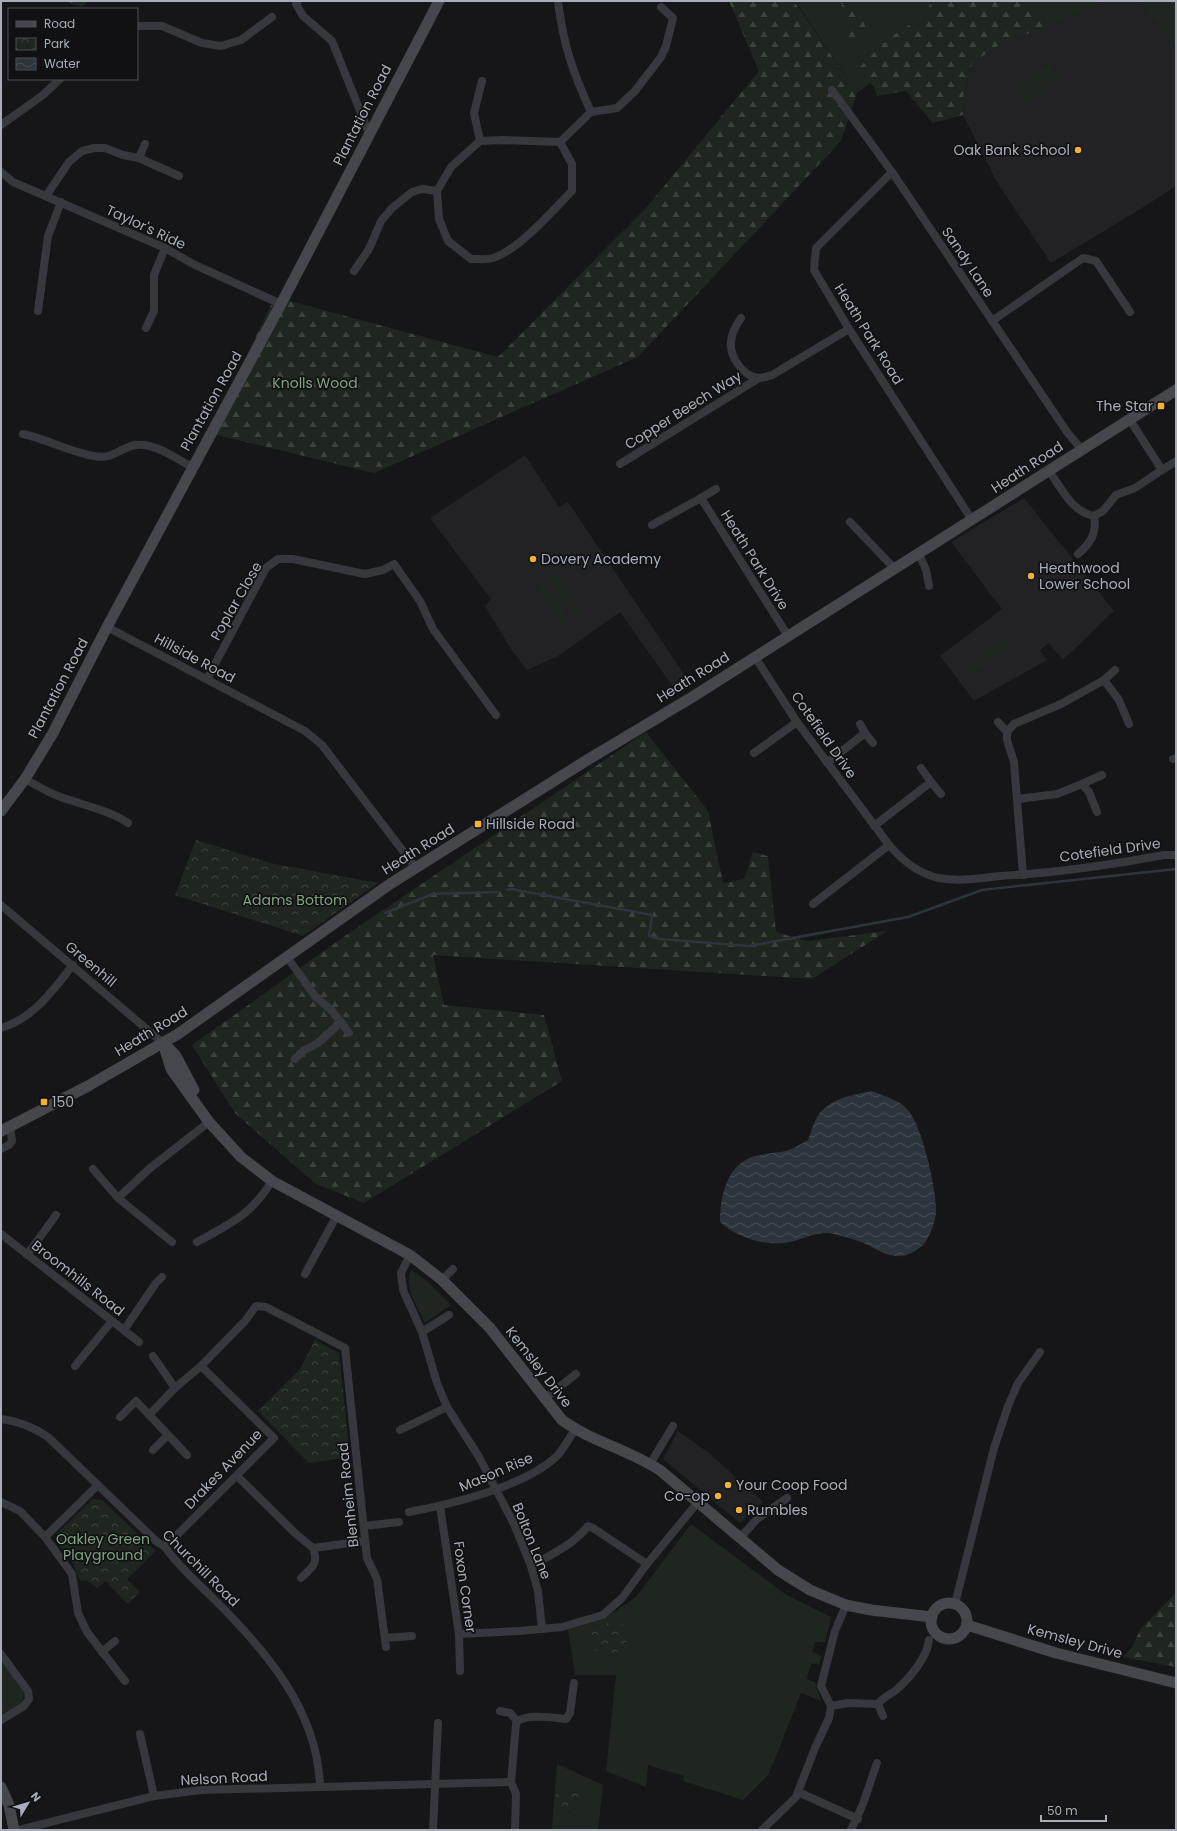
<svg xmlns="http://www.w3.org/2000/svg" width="1177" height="1831" font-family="Poppins,sans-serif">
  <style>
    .built { fill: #222225 }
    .grass { fill: #1e261f }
    .forest { fill: url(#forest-firs) }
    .park { fill: url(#park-crowns) }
    .water { fill: url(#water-waves) }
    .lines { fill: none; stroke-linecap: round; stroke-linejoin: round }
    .stream { stroke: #2c353c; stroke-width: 2.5 }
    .street { stroke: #37383d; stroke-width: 8 }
    .secondary { stroke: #45474d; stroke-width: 11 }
    .poi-dot { fill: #f2b134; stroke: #111113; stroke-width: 1.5 }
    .labels { text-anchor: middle; stroke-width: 3.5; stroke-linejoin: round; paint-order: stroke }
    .street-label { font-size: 14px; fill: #a8adb8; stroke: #111113 }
    .poi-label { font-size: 14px; fill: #a8adb8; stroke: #111113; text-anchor: start }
    .park-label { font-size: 14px; fill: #7fa381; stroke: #111113 }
  </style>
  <defs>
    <pattern id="forest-firs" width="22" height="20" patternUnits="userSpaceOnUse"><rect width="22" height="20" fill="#1e261f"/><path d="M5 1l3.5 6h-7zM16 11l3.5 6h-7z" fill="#3c433d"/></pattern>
    <pattern id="park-crowns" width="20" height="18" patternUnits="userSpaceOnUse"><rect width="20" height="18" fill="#1e261f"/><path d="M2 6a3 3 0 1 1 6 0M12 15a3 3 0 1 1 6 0" fill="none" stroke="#3c433d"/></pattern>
    <pattern id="water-waves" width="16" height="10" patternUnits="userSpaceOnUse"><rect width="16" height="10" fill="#2c353c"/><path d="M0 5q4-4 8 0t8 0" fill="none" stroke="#485056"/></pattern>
  </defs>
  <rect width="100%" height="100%" fill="#161618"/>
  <!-- built -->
  <g class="built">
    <polygon points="1109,1 1138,1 1176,49 1176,186 1142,208 1051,263 998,184 963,115 962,101 972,63 1001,44"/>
    <polygon points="525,455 559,507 568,502 692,686 678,694 620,612 558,656 527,670 510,648 485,606 491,599 430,518"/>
    <polygon points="1024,498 1114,611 1063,660 1049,643 1040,650 1047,660 974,701 940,656 1002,609 951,542"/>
    <polygon points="678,1431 709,1453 763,1502 740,1523 663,1459"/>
  </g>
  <!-- grass -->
  <g class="grass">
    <polygon points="795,1 1109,1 1046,27 914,50 857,93"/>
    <polygon points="1138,1 1176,1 1176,49"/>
    <polygon points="1049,63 1061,80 1027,105 1015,87"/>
    <polygon points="555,575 580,613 573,617 548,579"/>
    <polygon points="545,582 569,620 562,624 538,586"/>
    <polygon points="1003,639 1009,648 971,676 965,667"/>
    <path d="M 411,1270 L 426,1280 L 451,1305 L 425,1323 C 417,1305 404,1289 411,1270 Z"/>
    <polygon points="691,1524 785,1594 831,1617 825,1642 815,1642 812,1652 818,1654 821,1657 819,1665 812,1663 806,1679 815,1682 821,1701 801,1693 769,1774 743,1800 683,1781 684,1776 648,1765 646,1787 606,1771 616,1675 575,1675 568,1629 604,1619 636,1597"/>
    <polygon points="3,1663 24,1692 22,1703 1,1715 1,1665"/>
    <polygon points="557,1764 603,1785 598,1830 552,1829"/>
  </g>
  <!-- forest -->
  <g class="forest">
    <polygon points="65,1 88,1 82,7"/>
    <polygon points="729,1 794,1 857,93 841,141 638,357 374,473 209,433 275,297 498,357 646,208 759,71"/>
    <polygon points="841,1 857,1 868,36 851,45"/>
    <path d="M 933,1 L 1032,1 L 1046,27 L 1001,44 L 972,63 L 962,101 L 963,115 L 933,123 L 906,91 L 877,96 L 874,87 L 858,69 C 877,49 896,29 923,19 L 927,9 Z"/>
    <polygon points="646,732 708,811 723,883 744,879 753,852 768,856 776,932 807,941 887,931 812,979 433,955 444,1005 544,1015 562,1081 364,1203 316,1184 235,1113 192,1045 345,936"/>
    <polygon points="1176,1593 1176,1667 1123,1657 1131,1649 1141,1628"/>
  </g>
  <!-- park -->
  <g class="park">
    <polygon points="196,840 270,863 378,883 303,936 175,895"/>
    <polygon points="315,1340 339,1353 350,1457 309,1463 258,1411 300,1369"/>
    <polygon points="93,1499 102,1500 156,1551 127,1579 140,1592 127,1604 106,1581 97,1588 88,1581 80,1581 73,1563 56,1541 57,1533"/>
    <path d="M 615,1621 L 622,1624 L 628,1633 L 626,1648 C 613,1655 605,1654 593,1649 L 589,1636 L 596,1627 Z"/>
    <polygon points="557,1789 579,1789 577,1812 555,1811"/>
  </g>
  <!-- water -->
  <path class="water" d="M 872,1091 C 884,1096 899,1100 907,1109 C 922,1124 937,1191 936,1213 C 935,1222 929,1240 922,1246 C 897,1266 884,1252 861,1242 C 851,1238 839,1235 829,1233 C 815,1232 803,1239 790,1242 C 767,1247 737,1238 720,1222 C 720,1201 724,1174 744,1161 C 755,1153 773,1154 786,1151 C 793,1149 801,1144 808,1140 C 811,1132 813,1124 817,1117 C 829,1098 853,1095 872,1091 Z"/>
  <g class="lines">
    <!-- stream -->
    <g class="stream">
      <polyline points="507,890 511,889 652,915 649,936 660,939 749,946 908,917 982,890 1176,869"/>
      <polyline points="385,913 433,894 497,892"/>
    </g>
    <!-- street -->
    <g class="street">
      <polyline points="298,1 296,4 303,16 332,41 369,133"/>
      <path d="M 558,1 C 563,44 573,73 591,112 L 560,142 L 503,140 L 480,141 L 451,167 L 437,191 L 439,219 L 448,241 L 471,259 C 478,259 487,260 493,258 C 519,250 553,210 572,191 L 572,164 L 560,142"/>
      <polyline points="137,26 162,26 202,43 221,46 241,40 272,17"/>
      <polyline points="832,90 892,172 1067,432 1082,450"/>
      <polyline points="591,112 617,108 635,91 661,57 666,46 673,18 661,7"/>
      <polyline points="1,125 43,95 60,79"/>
      <polyline points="480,141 474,113 482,81"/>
      <polyline points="139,158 145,144"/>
      <polyline points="1,172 13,182 165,248 195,265 281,304"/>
      <polyline points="892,172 816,248 814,270 849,329 972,520"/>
      <polyline points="46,196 69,162 82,151 94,148 105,148 123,155 139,158 179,176"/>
      <polyline points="354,271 369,249 381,221 392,208 412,192 422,189 437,191"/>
      <polyline points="38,311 48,236 61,202"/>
      <path d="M 741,318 C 736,325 732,332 731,341 C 729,356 743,377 759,378 C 763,378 768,376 772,375 L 849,329"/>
      <polyline points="992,321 1083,258 1096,261 1130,312"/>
      <polyline points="146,328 154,311 154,275 165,248"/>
      <path d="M 23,434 C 47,439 70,452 94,456 C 112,460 120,448 135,445 C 154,442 175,458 192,467"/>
      <polyline points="620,464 759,378"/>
      <polyline points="1162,470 1175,462"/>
      <path d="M 1049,471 C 1062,489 1072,512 1094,516 L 1103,511 L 1116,495 L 1135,488 L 1162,470 L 1130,420"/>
      <polyline points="701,498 716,489"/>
      <polyline points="850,522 895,569"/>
      <polyline points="652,525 701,498 788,636"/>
      <polyline points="919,554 926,570 929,586"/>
      <path d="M 1078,554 C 1091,543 1097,533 1094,516"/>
      <polyline points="107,627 305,731 322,745 416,868"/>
      <path d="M 755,657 L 797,722 L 889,845 C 902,860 919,874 939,878 C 959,882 981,878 1000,876 C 1056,873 1110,865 1164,855 L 1176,855"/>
      <polyline points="207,679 266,568 278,559 293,559 365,574 383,570 394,564 420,601 433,629 496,715"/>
      <polyline points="1104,680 1115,670"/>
      <polyline points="998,722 1007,732"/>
      <polyline points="865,733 873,743"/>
      <polyline points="754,753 797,722"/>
      <polyline points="1173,759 1176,758"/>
      <polyline points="827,763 865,733 860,724"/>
      <path d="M 25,779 C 36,785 47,792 58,796 C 79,804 112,811 128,823"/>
      <polyline points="931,782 941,794"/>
      <polyline points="1082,784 1102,775"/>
      <polyline points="1018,799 1057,794 1082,784 1089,792 1097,812"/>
      <polyline points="874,826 931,782 921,768"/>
      <polyline points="1023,875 1014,762 1007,740 1007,732 1014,724 1061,704 1104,680 1119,700 1129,724"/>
      <polyline points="813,904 889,845"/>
      <polyline points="1,905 163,1043"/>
      <polyline points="287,957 315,996 332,1011 341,1022 318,1043 303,1051 295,1059"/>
      <polyline points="341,1022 349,1033"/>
      <path d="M 1,1028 C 33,1019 53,990 73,965"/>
      <polyline points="1,1149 9,1145 12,1141 10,1126"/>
      <polyline points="93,1169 118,1198"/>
      <polyline points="1,1234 139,1342"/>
      <polyline points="172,1242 118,1198 149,1169 209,1122"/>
      <path d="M 197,1242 C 230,1224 251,1215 272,1181"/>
      <polyline points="27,1255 56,1215"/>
      <polyline points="410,1255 401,1273 403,1290 422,1332 437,1383 447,1407 479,1457 514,1524 531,1566 538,1591 542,1629"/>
      <polyline points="305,1274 337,1215"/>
      <polyline points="442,1280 453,1269"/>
      <polyline points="124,1330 156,1283 162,1277"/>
      <polyline points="422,1332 449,1315"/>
      <polyline points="153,1356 175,1388"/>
      <polyline points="75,1366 112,1321"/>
      <polyline points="201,1366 245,1321 256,1306 266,1307 345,1348 367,1558 377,1579 386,1647"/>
      <polyline points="544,1399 576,1374"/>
      <polyline points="149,1415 175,1388 201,1366 274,1438 165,1547"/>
      <polyline points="120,1417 136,1401 187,1455"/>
      <path d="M 1,1419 C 19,1421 33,1427 48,1437 L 156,1541 L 165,1547 C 178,1566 198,1583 215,1600 C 266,1651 318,1711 320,1787"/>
      <polyline points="400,1430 447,1407"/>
      <polyline points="153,1450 168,1435"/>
      <polyline points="650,1464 673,1426"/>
      <polyline points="237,1476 296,1534 313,1548 365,1541"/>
      <polyline points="1,1502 20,1511 45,1537 98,1485"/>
      <polyline points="440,1506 459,1634 460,1671"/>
      <path d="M 409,1512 C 452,1504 523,1487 556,1457 C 563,1450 569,1438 575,1430"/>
      <polyline points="364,1526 399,1522"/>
      <polyline points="45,1537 72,1574 78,1613 87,1632 125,1681"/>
      <polyline points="740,1538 757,1519 787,1498"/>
      <path d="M 531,1566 C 552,1554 573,1545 588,1526 L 593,1528 L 647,1564"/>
      <path d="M 301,1578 C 312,1567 319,1565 313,1548"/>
      <polyline points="955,1604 994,1448 1008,1406 1018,1383 1040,1352"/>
      <polyline points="459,1634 519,1631 562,1627 603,1615 622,1598 647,1564 698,1502"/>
      <polyline points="385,1638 412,1636"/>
      <polyline points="102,1652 115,1641"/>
      <polyline points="1,1654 28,1691 29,1699 24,1706 1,1720"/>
      <path d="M 878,1704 C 883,1697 890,1695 896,1690 C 909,1679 927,1658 929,1640"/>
      <polyline points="831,1706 848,1703 878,1704 883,1716"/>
      <polyline points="500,1711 510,1713 517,1721"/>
      <polyline points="140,1734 154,1796"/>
      <polyline points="798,1792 858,1819"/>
      <polyline points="19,1830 154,1796 201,1790 511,1782"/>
      <polyline points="433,1830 438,1723"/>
      <path d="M 515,1830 L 516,1794 L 511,1782 L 516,1724 C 522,1712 554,1718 566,1719 L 570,1713 L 574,1683"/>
      <polyline points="762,1830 796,1797 815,1748 829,1718 831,1706 821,1686 835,1631 846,1605"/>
      <polyline points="851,1830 863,1804 877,1763"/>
    </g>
    <!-- secondary -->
    <g class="secondary">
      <polyline points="1,811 25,779 53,733 107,627 281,304 439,1"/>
      <path d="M 163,1043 L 171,1069 L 209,1122 L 241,1157 L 272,1181 L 410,1255 L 442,1280 L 490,1328 L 562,1420 C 592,1442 630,1450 661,1471 L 778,1570 L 810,1590 L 846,1605 L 871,1610 L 932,1617"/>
      <polyline points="164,1043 176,1056 194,1090"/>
      <polyline points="1,1131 88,1086 178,1034 390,884 584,762 694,696 1176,390"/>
      <circle cx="949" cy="1621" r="18"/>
      <polyline points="967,1625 1056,1653 1176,1683"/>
      <polyline points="1,1787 9,1805 14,1830"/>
    </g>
  </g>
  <!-- markers -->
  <g class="poi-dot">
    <circle cx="1078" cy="150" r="4"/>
    <rect x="1157" y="402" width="8" height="8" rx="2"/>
    <circle cx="533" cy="559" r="4"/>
    <circle cx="1031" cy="576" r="4"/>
    <rect x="474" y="820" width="8" height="8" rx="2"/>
    <rect x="40" y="1098" width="8" height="8" rx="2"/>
    <circle cx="728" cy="1485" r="4"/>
    <circle cx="718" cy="1496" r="4"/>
    <circle cx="739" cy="1510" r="4"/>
  </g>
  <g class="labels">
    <!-- street labels -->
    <g class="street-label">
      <text transform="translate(362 115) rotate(-63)" y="5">Plantation Road</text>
      <text transform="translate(146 227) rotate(25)" y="5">Taylor's Ride</text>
      <text transform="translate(968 262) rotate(56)" y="5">Sandy Lane</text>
      <text transform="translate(869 334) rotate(58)" y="5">Heath Park Road</text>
      <text transform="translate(211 401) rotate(-61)" y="5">Plantation Road</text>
      <text transform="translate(683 410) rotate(-32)" y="5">Copper Beech Way</text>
      <text transform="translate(1027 467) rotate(-33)" y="5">Heath Road</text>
      <text transform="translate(755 560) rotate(58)" y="5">Heath Park Drive</text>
      <text transform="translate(236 601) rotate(-60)" y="5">Poplar Close</text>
      <text transform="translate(195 658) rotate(28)" y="5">Hillside Road</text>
      <text transform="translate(693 677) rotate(-32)" y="5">Heath Road</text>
      <text transform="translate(58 688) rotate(-62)" y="5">Plantation Road</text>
      <text transform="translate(824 735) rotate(55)" y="5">Cotefield Drive</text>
      <text transform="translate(418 849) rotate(-32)" y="5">Heath Road</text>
      <text transform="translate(1110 850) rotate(-8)" y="5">Cotefield Drive</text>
      <text transform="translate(91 964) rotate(40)" y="5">Greenhill</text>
      <text transform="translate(151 1031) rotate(-31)" y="5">Heath Road</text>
      <text transform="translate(78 1278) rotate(38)" y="5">Broomhills Road</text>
      <text transform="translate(539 1367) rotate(52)" y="5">Kemsley Drive</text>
      <text transform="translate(223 1469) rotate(-46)" y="5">Drakes Avenue</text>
      <text transform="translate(496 1472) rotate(-23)" y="5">Mason Rise</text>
      <text transform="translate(348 1495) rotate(-96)" y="5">Blenheim Road</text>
      <text transform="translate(532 1541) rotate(68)" y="5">Bolton Lane</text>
      <text transform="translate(201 1568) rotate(45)" y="5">Churchill Road</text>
      <text transform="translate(465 1587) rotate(82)" y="5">Foxon Corner</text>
      <text transform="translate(1075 1641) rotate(15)" y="5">Kemsley Drive</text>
      <text transform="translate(224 1778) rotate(-3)" y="5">Nelson Road</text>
    </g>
    <!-- poi labels -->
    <g class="poi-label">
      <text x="1070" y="155" text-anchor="end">Oak Bank School</text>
      <text x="1153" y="411" text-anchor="end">The Star</text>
      <text x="541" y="564">Dovery Academy</text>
      <text x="1039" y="573">Heathwood<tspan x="1039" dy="16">Lower School</tspan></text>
      <text x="486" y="829">Hillside Road</text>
      <text x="52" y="1107">150</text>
      <text x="736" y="1490">Your Coop Food</text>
      <text x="710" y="1501" text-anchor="end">Co-op</text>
      <text x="747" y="1515">Rumbles</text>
    </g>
    <!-- park labels -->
    <g class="park-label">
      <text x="315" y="388">Knolls Wood</text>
      <text x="295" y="905">Adams Bottom</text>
      <text x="103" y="1544">Oakley Green<tspan x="103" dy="16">Playground</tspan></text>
    </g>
  </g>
  <!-- border -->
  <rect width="1177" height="1831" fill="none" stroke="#a8adb8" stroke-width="4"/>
  <!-- legend -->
  <rect x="8" y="8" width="130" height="72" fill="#111113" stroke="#4d4f55"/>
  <rect x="16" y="21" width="20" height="6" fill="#45474d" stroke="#4d4f55"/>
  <text x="44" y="28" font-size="12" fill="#a8adb8">Road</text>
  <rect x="16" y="38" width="20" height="12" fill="url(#park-crowns)" stroke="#4d4f55"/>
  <text x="44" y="48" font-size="12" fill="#a8adb8">Park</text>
  <rect x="16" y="58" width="20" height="12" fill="url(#water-waves)" stroke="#4d4f55"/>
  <text x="44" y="68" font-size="12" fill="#a8adb8">Water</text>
  <!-- north arrow -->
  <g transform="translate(28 1803) rotate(52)" stroke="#111113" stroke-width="3" paint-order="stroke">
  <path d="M0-3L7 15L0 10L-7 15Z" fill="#a8adb8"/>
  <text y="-6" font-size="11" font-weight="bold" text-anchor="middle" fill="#a8adb8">N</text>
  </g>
  <!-- scale -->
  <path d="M1041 1815v6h65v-6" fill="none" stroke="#a8adb8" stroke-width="2"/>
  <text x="1047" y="1815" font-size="12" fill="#a8adb8" stroke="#111113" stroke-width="3" paint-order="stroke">50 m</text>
</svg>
